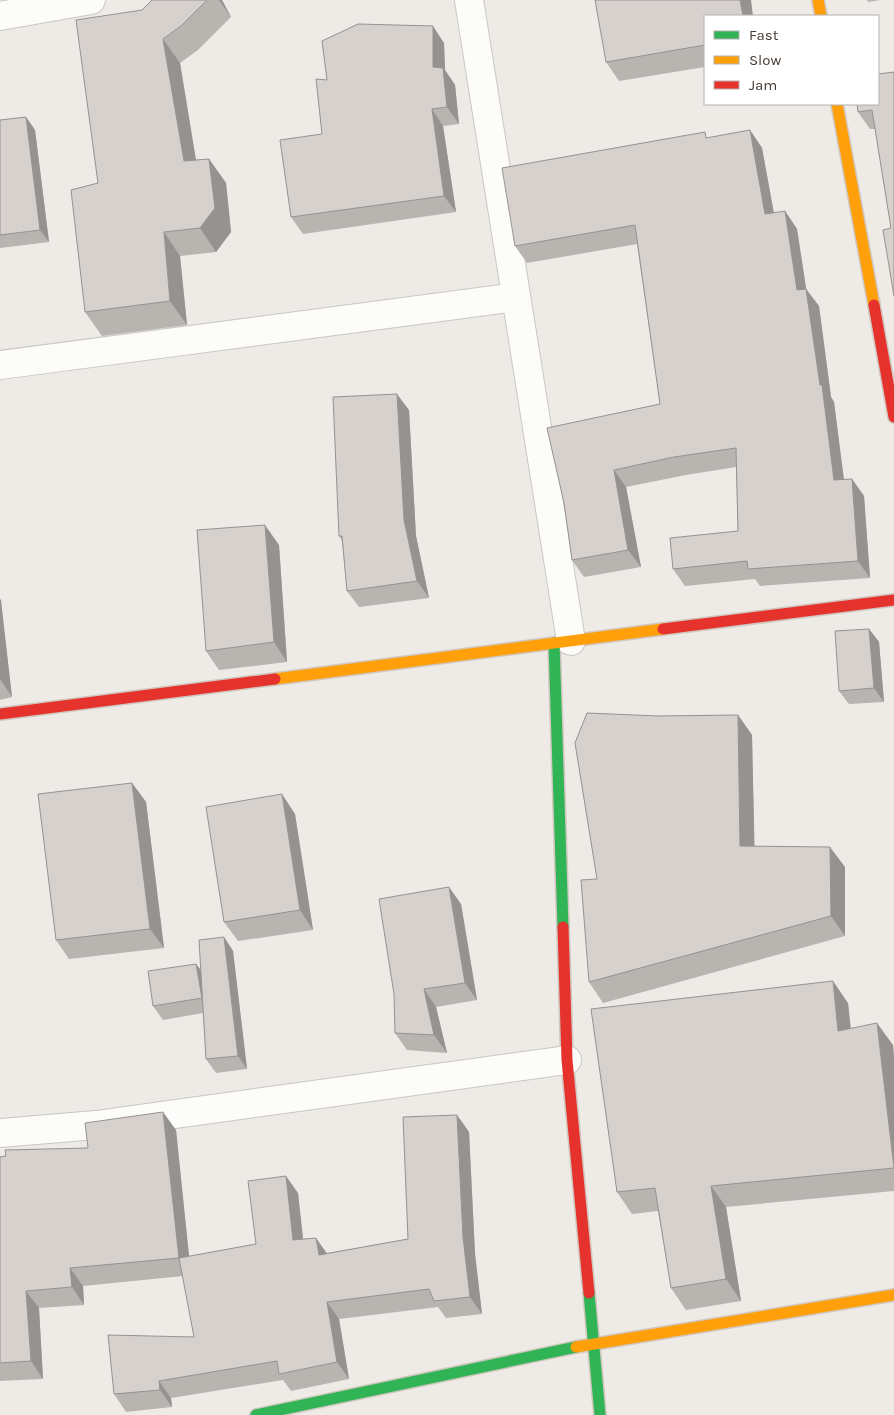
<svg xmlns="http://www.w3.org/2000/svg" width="894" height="1415" font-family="Karla,sans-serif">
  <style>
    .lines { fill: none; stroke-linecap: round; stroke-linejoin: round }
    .street-casing { stroke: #cbc6c2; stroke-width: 30 }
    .fast-casing { stroke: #d0c7be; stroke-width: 14 }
    .slow-casing { stroke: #d0c7be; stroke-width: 14 }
    .jam-casing { stroke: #d0c7be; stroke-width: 14 }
    .street { stroke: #fcfcfb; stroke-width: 28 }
    .fast { stroke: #30b455; stroke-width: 11 }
    .slow { stroke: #ff9f0a; stroke-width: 11 }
    .jam { stroke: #e5322d; stroke-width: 11 }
    .wall { fill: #b8b4b0 }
    .shaded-wall { fill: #969290 }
    .building { fill: #d6d1cd; stroke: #969290 }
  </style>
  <rect width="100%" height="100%" fill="#eeeae6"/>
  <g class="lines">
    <defs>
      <g id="street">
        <polyline points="469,0 571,641"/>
        <polyline points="0,16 91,0"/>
        <polyline points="0,365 516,297"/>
        <polyline points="0,1133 96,1125 567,1060"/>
      </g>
      <g id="fast">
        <polyline points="554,643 563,927"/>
        <polyline points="589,1293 600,1415"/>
        <polyline points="256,1415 576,1347"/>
      </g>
      <g id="slow">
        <polyline points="818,0 821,16"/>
        <polyline points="837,104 874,305"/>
        <polyline points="275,679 663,629"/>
        <polyline points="576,1347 894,1295"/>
      </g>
      <g id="jam">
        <polyline points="874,305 894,417"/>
        <polyline points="663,629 894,600"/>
        <polyline points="0,714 275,679"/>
        <polyline points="563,927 567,1060 589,1293"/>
      </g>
    </defs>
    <!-- street casing -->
    <use href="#street" class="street-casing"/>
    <!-- fast casing -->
    <use href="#fast" class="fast-casing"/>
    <!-- slow casing -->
    <use href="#slow" class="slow-casing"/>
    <!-- jam casing -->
    <use href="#jam" class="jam-casing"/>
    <!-- street -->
    <use href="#street" class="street"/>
    <!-- fast -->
    <use href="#fast" class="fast"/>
    <!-- slow -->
    <use href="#slow" class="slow"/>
    <!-- jam -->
    <use href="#jam" class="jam"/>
  </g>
  <!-- wall -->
  <g class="wall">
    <polygon points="152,0 222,0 231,17 198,50 180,63 196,160 209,159 226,183 231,232 216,252 180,256 187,325 102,336 85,312 98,183 142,10"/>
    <polygon points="867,0 880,0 868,2"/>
    <polygon points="705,16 705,67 619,81 606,62"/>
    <polygon points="444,43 445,70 455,85 459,124 443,126 456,212 303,234 291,217 322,134"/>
    <polygon points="894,72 891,228 875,129 870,129 858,112"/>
    <polygon points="26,117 35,130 49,242 0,248 0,120"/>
    <polygon points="750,130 762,148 774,213 785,211 797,229 806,289 819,306 831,397 834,402 844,479 852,479 864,496 870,578 760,586 755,579 685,586 673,569 738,531 736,467 686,475 626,487 641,567 584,577 572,560 564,503 660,404 637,244 527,263 515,246 709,138"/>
    <polygon points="409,410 416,536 429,598 359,607 347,591 342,541 339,536"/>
    <polygon points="279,545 287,662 219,670 206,651"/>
    <polygon points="0,599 12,697 0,700"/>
    <polygon points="869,629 879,642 884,702 849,704 839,691"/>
    <polygon points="738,715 752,735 754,846 845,867 845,936 603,1003 589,982 597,879 658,716"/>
    <polygon points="132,783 146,802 164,948 69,959 56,940"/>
    <polygon points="295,814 313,930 238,941 224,922"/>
    <polygon points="461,904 477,1000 436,1007 447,1053 407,1050 395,1033"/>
    <polygon points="224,937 233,951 247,1069 216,1073 206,1059 203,1013 163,1020 153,1006 196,964 201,970"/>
    <polygon points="848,1003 851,1029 893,1045 894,1058 894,1191 726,1207 741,1301 686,1310 671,1288 658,1211 632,1214 617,1192"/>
    <polygon points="457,1115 469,1132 475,1254 482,1314 446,1318 438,1307 339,1319 349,1379 291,1391 283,1380 171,1398 172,1407 126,1412 114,1394 194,1337 183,1276 83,1286 84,1305 39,1308 43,1379 0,1381 0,1157 88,1148 176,1130 189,1257 256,1244 298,1193 303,1239 327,1253 408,1239"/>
  </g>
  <!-- shaded-wall -->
  <g class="shaded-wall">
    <polygon points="219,0 222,0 231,17"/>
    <polygon points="740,0 751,0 753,16 743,16"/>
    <polygon points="433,26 444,43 445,70 455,85 459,124 447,107 433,67"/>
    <polygon points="163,39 180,63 200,185 184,161"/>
    <polygon points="432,109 443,126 456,212 444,196"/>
    <polygon points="26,117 35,130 49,242 40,230"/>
    <polygon points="750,130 762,148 777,231 765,214"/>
    <polygon points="209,159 226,183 231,232 216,252 200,228"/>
    <polygon points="785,211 797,229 809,307 797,290"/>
    <polygon points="164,232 180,256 187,325 170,301"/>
    <polygon points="806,289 819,306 831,397 834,402 846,497 834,480"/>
    <polygon points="397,394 409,410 416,536 429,598 417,581 404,520"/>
    <polygon points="614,470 626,487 641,567 628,550"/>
    <polygon points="852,479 864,496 870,578 858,561"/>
    <polygon points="265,525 279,545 287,662 274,642"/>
    <polygon points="0,599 1,600 12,697 0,679"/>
    <polygon points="869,629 879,642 884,702 874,688"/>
    <polygon points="738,715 752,735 755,867 740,846"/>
    <polygon points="132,783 146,802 164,948 150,929"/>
    <polygon points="282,794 295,814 313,930 300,910"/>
    <polygon points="830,847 845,867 845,936 831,916"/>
    <polygon points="449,887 461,904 477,1000 465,983"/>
    <polygon points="224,937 233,951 247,1069 238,1056"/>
    <polygon points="196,964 206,977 202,998"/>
    <polygon points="833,981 848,1003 853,1053 838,1031"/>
    <polygon points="424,989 436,1007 447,1053 434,1035"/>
    <polygon points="877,1023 893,1045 894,1058 894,1166"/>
    <polygon points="163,1112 176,1130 191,1275 179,1258"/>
    <polygon points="457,1115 469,1132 475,1254 482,1314 470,1297 463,1237"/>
    <polygon points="286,1176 298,1193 305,1257 293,1240"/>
    <polygon points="711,1186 726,1207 741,1301 726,1279"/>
    <polygon points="316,1238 328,1255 319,1255"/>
    <polygon points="70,1268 83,1286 84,1305 72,1287"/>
    <polygon points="26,1291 39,1308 43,1379 31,1361"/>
    <polygon points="327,1302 339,1319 349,1379 337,1362"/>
    <polygon points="159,1381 171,1398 172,1407 160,1390"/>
  </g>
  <!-- building -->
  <g class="building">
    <polygon points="152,0 207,0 181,26 163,39 184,161 209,159 215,208 200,228 164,232 170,301 85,312 71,190 98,183 76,20 142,10"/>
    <polygon points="595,0 740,0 743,16 705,16 705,45 606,62"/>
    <polygon points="358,24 433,26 433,67 443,68 447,107 432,109 444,196 291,217 280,140 322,134 316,79 327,80 322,41"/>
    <polygon points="894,72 894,296 883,230 891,228 872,110 858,112 857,104 878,104 878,74"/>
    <polygon points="26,117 40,230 0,235 0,120"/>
    <polygon points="750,130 765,214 785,211 797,290 806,289 820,385 822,385 834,480 852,479 858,561 748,569 747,561 673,569 670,538 738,531 736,448 674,457 614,470 628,550 572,560 564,503 547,428 660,404 635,225 515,246 502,168 705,132 706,138"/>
    <polygon points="397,394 404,520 417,581 347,591 342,536 339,536 333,397"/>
    <polygon points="265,525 274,642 206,651 197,530"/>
    <polygon points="869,629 874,688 839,691 835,631"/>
    <polygon points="587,713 658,716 738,715 740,846 830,847 831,916 589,982 581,880 597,879 575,743"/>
    <polygon points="132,783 150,929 56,940 38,794"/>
    <polygon points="282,794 300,910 224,922 206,807"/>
    <polygon points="449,887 465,983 424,989 434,1035 395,1033 394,994 379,899"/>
    <polygon points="224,937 238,1056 206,1059 199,940"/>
    <polygon points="196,964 202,998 153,1006 148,971"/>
    <polygon points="833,981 838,1031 877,1023 894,1168 711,1186 726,1279 671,1288 655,1188 617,1192 591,1009"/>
    <polygon points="163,1112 179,1258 70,1268 72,1287 26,1291 31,1361 0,1363 0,1157 6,1156 5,1150 88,1148 85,1123"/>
    <polygon points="457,1115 463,1237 470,1297 434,1301 429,1289 327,1302 337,1362 279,1374 277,1361 159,1381 160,1390 114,1394 108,1335 194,1337 179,1258 256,1244 248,1181 286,1176 293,1240 316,1238 319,1255 408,1239 403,1117"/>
  </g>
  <!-- legend -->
  <rect x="704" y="15" width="175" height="90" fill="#ffffff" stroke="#b4b0ad"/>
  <rect x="714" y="31" width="25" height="8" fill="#30b455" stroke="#b4b0ad"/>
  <text x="749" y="40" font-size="15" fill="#443a32">Fast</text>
  <rect x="714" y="56" width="25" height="8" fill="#ff9f0a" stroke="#b4b0ad"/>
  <text x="749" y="65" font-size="15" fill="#443a32">Slow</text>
  <rect x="714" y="81" width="25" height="8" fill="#e5322d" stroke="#b4b0ad"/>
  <text x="749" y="90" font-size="15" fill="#443a32">Jam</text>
</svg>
